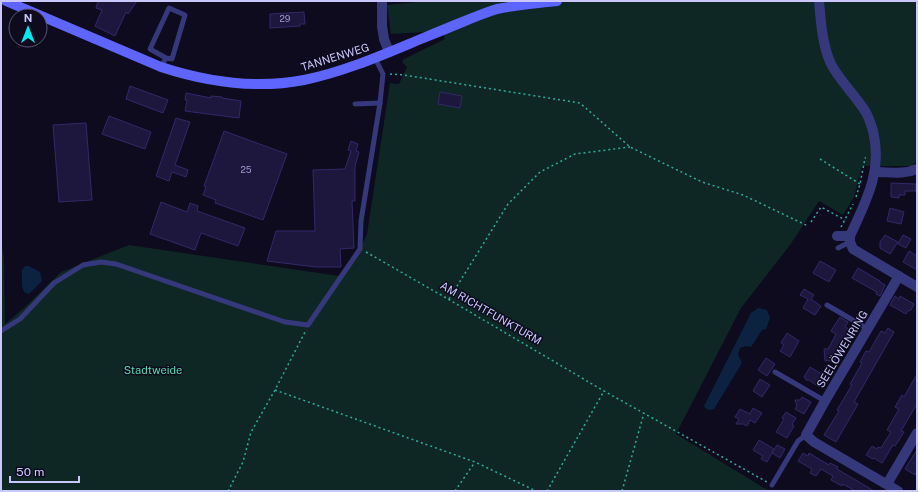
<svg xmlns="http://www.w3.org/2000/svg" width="918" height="492" font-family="'Public Sans',sans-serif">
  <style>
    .green { fill: #0e2724 }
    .water { fill: #0b2341 }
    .building { fill: #1d173e; stroke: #32296a }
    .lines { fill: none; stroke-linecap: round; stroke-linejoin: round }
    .path { stroke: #2cae9e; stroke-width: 1.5; stroke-dasharray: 2 3; stroke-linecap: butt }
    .lane { stroke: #36387c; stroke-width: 5 }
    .street { stroke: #36387c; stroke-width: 10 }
    .secondary { stroke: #5e65ff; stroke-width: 10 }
    .labels { text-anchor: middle; stroke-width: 3; stroke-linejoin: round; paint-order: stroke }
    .number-label { font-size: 9px; fill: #9f9bcf }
    .street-label { font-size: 11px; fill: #cac7ff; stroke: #0d0b1d }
    .park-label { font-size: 11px; fill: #54deb3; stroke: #0d0b1d }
  </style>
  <rect width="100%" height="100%" fill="#0d0b1d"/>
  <!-- green -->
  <polygon class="green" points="428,1 917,1 917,161 912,166 862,166 854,197 843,215 819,201 790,245 741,308 676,434 769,491 1,491 1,237 4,259 5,324 24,308 61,272 129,245 339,276 360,249 367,234 390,83 399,84 407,67 402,62 404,59 445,39 442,31 391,34 387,5"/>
  <!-- water -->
  <g class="water">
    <polygon points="25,266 29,266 40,272 42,281 29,294 24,292 22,286 22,270"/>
    <polygon points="758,308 767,310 770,318 766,329 762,330 751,347 746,346 740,348 738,354 742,363 714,409 710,410 706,409 704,406 751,313"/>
  </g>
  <!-- building -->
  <g class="building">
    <polygon points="98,1 137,1 128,14 126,12 115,36 95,26 102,10 96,8"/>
    <polygon points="304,12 305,24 300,24 300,26 270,28 270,14"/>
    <polygon points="130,86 168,100 163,113 126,99"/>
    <polygon points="440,92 462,96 460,108 438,104"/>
    <polygon points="186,93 211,98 211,96 222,97 222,98 241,101 239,118 185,111 187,100 185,100"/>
    <polygon points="109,116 151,132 145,149 102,134"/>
    <polygon points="176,118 190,122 175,165 188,170 186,177 172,172 169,181 156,176"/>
    <polygon points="86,123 92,200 59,202 53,125"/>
    <polygon points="224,131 287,154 263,220 215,203 216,200 203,195 206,187 204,186"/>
    <polygon points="351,141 358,144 356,151 359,152 355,166 355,201 352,201 354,248 340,249 341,267 316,267 267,261 276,231 315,231 313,170 345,169 351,151 348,150"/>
    <polygon points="891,183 916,184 916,191 905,191 905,195 899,195 899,198 891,197"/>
    <polygon points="161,202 187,212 190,203 198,206 197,211 245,228 238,246 201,233 195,250 150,234"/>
    <polygon points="890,208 904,212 901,224 887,221"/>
    <polygon points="885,235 898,242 890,254 880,248 880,242"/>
    <polygon points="903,235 911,239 906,248 898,244"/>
    <polygon points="909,251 917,256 917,270 903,262"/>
    <polygon points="820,261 836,270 829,282 813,273"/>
    <polygon points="858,268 880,281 880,282 885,285 880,296 876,294 877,292 852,278"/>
    <polygon points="804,289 814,295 811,299 821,306 815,315 803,308 808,299 800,295"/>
    <polygon points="895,296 899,299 900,296 914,304 911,310 908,311 906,314 890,305"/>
    <polygon points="840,317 848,322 845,327 851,330 838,351 840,352 833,363 828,360 825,361 824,349 828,349 834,338 836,334 831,331"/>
    <polygon points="888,328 894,332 854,402 858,404 836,442 824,435 839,411 837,410 852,385 850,384 862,363 860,362 866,351 869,352 881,331 885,333"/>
    <polygon points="787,333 799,341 790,357 780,351 784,345 781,343"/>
    <polygon points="766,358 775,364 767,376 758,370"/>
    <polygon points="810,367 825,376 819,387 809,380 806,380 806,379 804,377"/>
    <polygon points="917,374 917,404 901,431 904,432 895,446 893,445 882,463 874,458 873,459 866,455 872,446 877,449 878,447 881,448 891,432 887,430 899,409 895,407 902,395 904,397"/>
    <polygon points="760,379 770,385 762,397 753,391"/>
    <polygon points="802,397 811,402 804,414 795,409 797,406 795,400 800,400"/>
    <polygon points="753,408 762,413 755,423 750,420 747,426 743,424 736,424 739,419 735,417 740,409 750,414"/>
    <polygon points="786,412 796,418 792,424 794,426 787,438 776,432 784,419 782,418"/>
    <polygon points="759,440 774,449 767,462 761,459 763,456 753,450"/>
    <polygon points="777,445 785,449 780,458 772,453"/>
    <polygon points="917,450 917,471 915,475 905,469"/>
    <polygon points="803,453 808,456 809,453 829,465 830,463 838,467 837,469 874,491 855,491 843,484 842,486 831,480 833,476 821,469 816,476 810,473 812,469 798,461"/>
  </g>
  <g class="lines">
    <!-- path -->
    <g class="path">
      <polyline points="390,74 404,75 580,103 630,147 702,182 743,195 808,226"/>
      <polyline points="820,159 860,184"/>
      <polyline points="856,197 860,184 865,158 866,158"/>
      <polyline points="811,222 821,207 845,220"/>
      <polyline points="841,227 853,204"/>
      <polyline points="366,252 448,299 604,391 767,482"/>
      <polyline points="449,299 508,204 540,172 575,154 630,147"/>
      <polyline points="275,390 475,462 536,491"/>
      <polyline points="228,491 243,462 251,432 275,390 305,332"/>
      <polyline points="455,491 475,462"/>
      <polyline points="547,491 604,391"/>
      <polyline points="622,491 644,413"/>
    </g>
    <!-- lane -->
    <g class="lane">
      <polyline points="161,67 166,58 172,59 185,15 169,8 150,49 166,58"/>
      <polyline points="355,104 380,103"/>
      <polyline points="838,248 850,242"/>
      <polyline points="827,305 868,329"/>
      <polyline points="1,331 20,319 54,283 83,265 101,262 116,264 285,322 308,325 360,249 361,221 380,103 383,74 375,58"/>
      <polyline points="775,372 825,401"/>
      <polyline points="772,485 798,441 806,435"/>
    </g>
    <!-- street -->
    <g class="street">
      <polyline points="382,1 382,26 384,39 389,52"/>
      <path d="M 819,1 C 821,22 822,45 831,64 C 840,81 855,95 865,111 C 869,117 871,124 873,131 C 883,171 866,201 850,236 L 850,242 L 853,249 L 917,287"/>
      <path d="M 875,172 C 889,172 904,175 917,169"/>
      <polyline points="837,236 850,236"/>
      <polyline points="887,484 917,433"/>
      <polyline points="898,491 814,442 806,435 825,401 899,276"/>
    </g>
    <!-- secondary -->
    <path class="secondary" d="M 6,1 L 161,67 C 207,82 257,89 304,80 C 343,72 380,56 416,41 C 431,35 445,29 460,23 C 472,18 484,13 497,9 C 517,5 537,3 557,1"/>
  </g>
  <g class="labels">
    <!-- number labels -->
    <g class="number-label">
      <text x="285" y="22">29</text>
      <text x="246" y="173">25</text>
    </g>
    <!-- street labels -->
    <g class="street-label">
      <text transform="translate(335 57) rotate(-17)" y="4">TANNENWEG</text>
      <text transform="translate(491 313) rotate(30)" y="4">AM RICHTFUNKTURM</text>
      <text transform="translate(842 349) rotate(-59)" y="4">SEELÖWENRING</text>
    </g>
    <!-- park labels -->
    <g class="park-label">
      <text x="153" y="374">Stadtweide</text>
    </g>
  </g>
  <!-- border -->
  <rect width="918" height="492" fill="none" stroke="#cac7ff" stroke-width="4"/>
  <!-- north arrow -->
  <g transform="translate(28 28)"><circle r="19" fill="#0d0b1d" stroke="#595677"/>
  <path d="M0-3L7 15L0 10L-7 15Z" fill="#00eaf2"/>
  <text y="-6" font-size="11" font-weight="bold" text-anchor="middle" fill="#cac7ff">N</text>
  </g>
  <!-- scale -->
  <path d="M10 476v6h69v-6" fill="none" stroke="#cac7ff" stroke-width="2"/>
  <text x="16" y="476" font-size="12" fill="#cac7ff" stroke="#0d0b1d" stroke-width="3" paint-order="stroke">50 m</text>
</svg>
